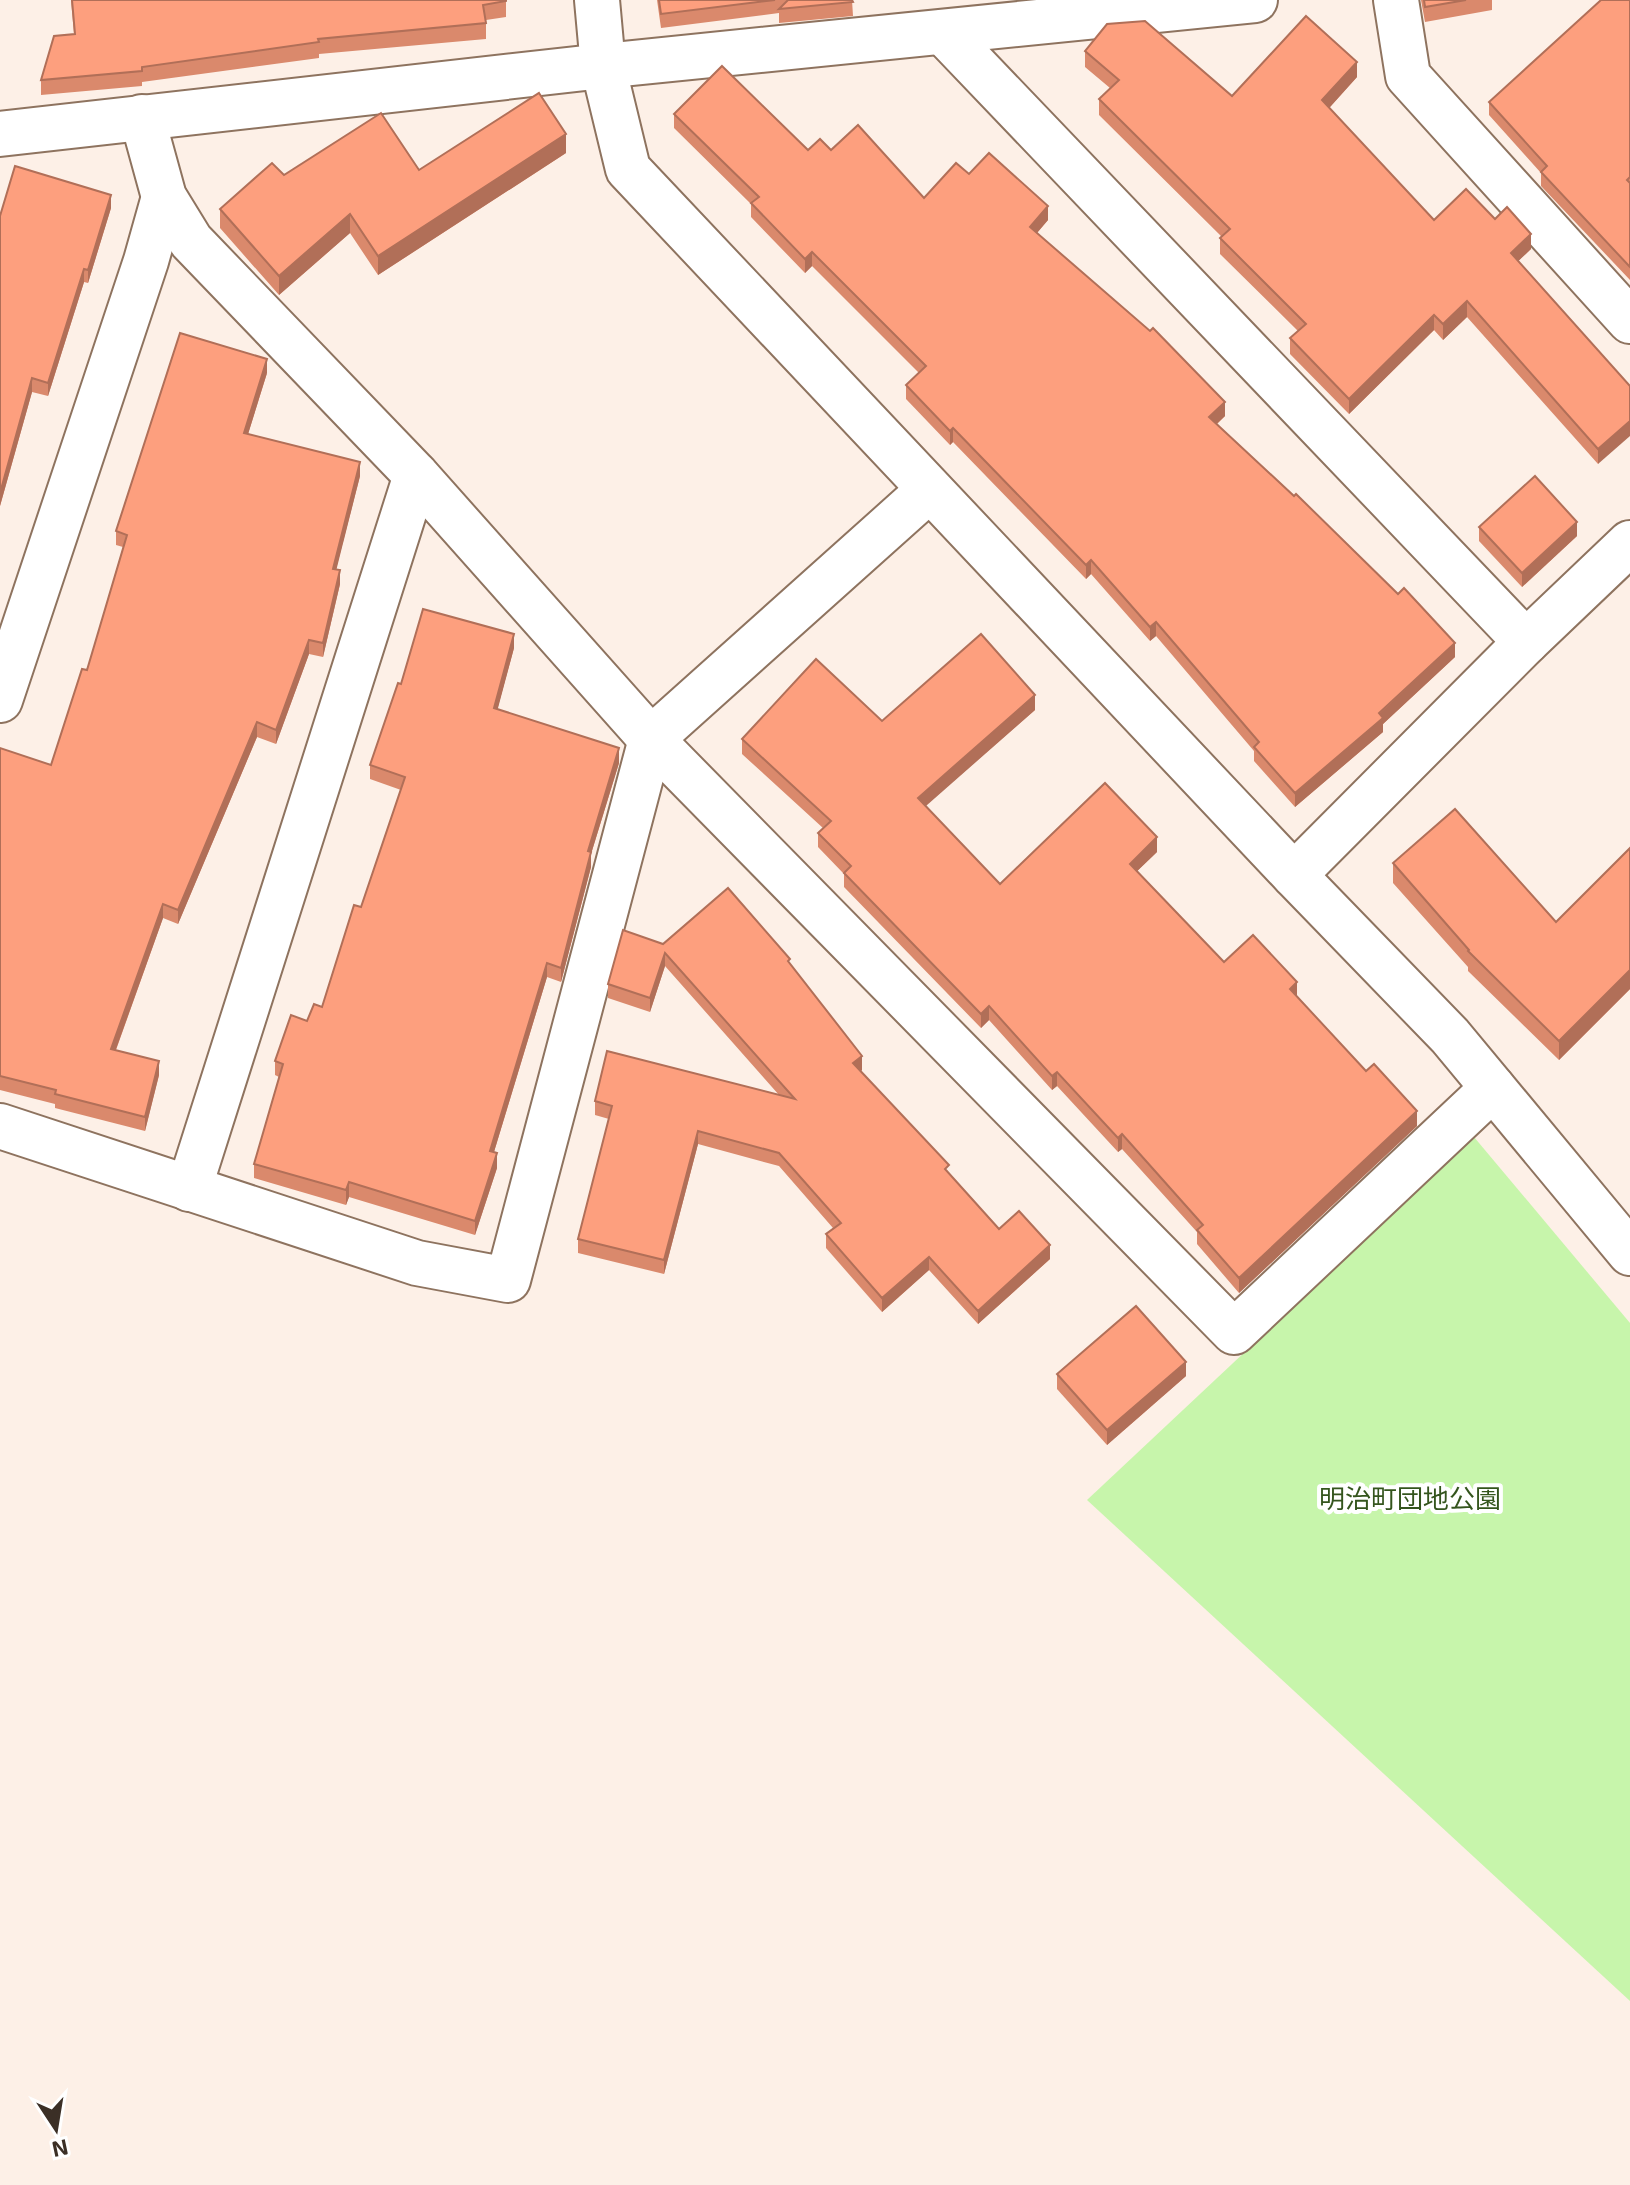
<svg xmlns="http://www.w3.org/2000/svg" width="1630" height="2185" font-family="'Exo 2','Noto Sans JP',sans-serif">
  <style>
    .green { fill: #c7f5ab }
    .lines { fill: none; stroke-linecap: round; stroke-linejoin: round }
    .minor-casing { stroke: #8e735f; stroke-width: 48 }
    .tertiary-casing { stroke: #8e735f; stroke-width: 48 }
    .minor { stroke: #fff; stroke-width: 44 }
    .tertiary { stroke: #fff; stroke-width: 44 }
    .wall { fill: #da896c }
    .shaded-wall { fill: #b16f58 }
    .building { fill: #fd9f7e; stroke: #b16f58; stroke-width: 2 }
    .labels { text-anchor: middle; stroke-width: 8; stroke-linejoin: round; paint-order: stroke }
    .park-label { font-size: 26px; fill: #34551d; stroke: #fff }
  </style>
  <rect width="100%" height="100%" fill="#fdf0e7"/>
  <!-- green -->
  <polygon class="green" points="1474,1137 1630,1323 1630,2001 1087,1500"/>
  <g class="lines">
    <defs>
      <g id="minor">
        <polyline points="1396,0 1408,76 1630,321"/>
        <polyline points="943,32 1526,642"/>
        <polyline points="142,117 164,197 191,241 416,475 651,739 1234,1332 1493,1088"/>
        <polyline points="0,134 603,66 1255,0"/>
        <polyline points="0,700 146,261 164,197"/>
        <polyline points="1294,875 1526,642 1630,543"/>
        <polyline points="0,1126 417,1263 508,1280 651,739 929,490"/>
        <polyline points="189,1189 416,475"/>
      </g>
      <polyline id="tertiary" points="597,0 603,66 628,169 1294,875 1450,1036 1630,1253"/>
    </defs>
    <!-- minor casing -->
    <use href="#minor" class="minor-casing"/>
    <!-- tertiary casing -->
    <use href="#tertiary" class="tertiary-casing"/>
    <!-- minor -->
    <use href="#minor" class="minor"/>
    <!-- tertiary -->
    <use href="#tertiary" class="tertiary"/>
  </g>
  <!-- wall -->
  <g class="wall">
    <polygon points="71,0 506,0 506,17 486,20 486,39 319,54 319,58 142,82 142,86 41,95 41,80 74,34"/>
    <polygon points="657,0 852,0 853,16 779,23 779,13 661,28"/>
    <polygon points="1421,0 1492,0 1492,10 1425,22"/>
    <polygon points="1630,0 1630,280 1541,186 1541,173 1489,115 1489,102"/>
    <polygon points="1085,51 1232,96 1357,77 1329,108 1434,220 1495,219 1531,249 1518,261 1630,386 1598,464 1467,317 1443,340 1434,330 1349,414 1290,354 1290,338 1298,331 1220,254 1220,238 1222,237 1099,115 1099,99 1110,88 1085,67"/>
    <polygon points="674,114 808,150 831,150 924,198 969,174 1048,220 1037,233 1225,416 1217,424 1455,657 1383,724 1383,732 1295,807 1254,761 1254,751 1156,636 1150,641 1091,574 1086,579 953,442 950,445 906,399 906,385 919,373 812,266 805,273 751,217 751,204 674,128"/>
    <polygon points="566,153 378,275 350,233 279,295 220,228 220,209 284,175 419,170"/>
    <polygon points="111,208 88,283 84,282 48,396 32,392 0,506 0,216"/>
    <polygon points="267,373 248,434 360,476 336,569 340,584 323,657 309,654 276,744 257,737 178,924 163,918 116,1050 159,1075 145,1131 55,1108 55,1104 0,1090 0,748 51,765 87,670 123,547 116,545 116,531"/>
    <polygon points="1479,527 1577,536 1522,587 1479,541"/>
    <polygon points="514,648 497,710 619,763 591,854 591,867 561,982 547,977 494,1152 497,1168 475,1235 349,1197 346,1205 254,1178 254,1164 279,1077 275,1075 275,1061 307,1021 322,1007 361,907 401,790 370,779 370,765 401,684"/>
    <polygon points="1035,710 925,806 1000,884 1157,852 1137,871 1224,962 1297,997 1417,1126 1239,1293 1197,1244 1197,1232 1122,1149 1118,1152 1057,1086 1052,1090 989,1020 981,1028 844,887 844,874 818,847 818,833 823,828 742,754 742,739 882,721"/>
    <polygon points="1630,848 1630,989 1559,1060 1468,971 1468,967 1393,883 1393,863 1556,922"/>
    <polygon points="663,944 790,964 862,1070 861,1071 949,1173 999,1229 1050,1259 978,1324 929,1270 882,1312 826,1248 826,1234 833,1228 779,1166 698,1144 664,1274 578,1253 578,1239 609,1119 595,1115 595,1101 779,1095 665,966 650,1012 608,998 608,984"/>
    <polygon points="1057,1374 1186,1376 1107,1445 1057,1389"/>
  </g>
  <!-- shaded-wall -->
  <g class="shaded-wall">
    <polygon points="1357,62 1357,77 1322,116 1322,100"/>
    <polygon points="566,134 566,153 378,275 378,256"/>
    <polygon points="111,195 111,208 88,283 88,270"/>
    <polygon points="1048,206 1048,220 1030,241 1030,227"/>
    <polygon points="350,214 350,233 279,295 279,276"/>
    <polygon points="1531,234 1531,249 1511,268 1511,253"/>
    <polygon points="812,252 812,266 805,273 805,259"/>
    <polygon points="84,269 84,282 48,396 48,383"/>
    <polygon points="1467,301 1467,317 1443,340 1443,324"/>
    <polygon points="1434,315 1434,330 1349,414 1349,399"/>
    <polygon points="267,359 267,373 244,447 244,433"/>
    <polygon points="32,378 32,392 0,506 0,493"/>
    <polygon points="1225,402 1225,416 1209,431 1209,417"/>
    <polygon points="1630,421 1630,436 1598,464 1598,449"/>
    <polygon points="953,428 953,442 950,445 950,431"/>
    <polygon points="360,462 360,476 333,583 333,569"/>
    <polygon points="1577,522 1577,536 1522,587 1522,573"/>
    <polygon points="1091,560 1091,574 1086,579 1086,565"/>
    <polygon points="340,570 340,584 323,657 323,643"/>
    <polygon points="1156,622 1156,636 1150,641 1150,627"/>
    <polygon points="514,634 514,648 494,723 494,708"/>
    <polygon points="309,640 309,654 276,744 276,730"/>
    <polygon points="1455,643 1455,657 1383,724 1383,732 1295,807 1295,793"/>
    <polygon points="1035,695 1035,710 918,813 918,798"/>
    <polygon points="257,722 257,737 178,924 178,910"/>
    <polygon points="619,748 619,763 591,854 591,867 561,982 561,968 588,851"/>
    <polygon points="1157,837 1157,852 1130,878 1130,864"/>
    <polygon points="163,904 163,918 111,1063 111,1049"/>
    <polygon points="665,953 665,966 650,1012 650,998"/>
    <polygon points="547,963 547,977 490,1165 490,1151"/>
    <polygon points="1630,970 1630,989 1559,1060 1559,1041"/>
    <polygon points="1297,982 1297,997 1290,989"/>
    <polygon points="989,1006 989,1020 981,1028 981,1014"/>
    <polygon points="862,1056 862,1070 853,1077 853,1063"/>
    <polygon points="159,1061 159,1075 145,1131 145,1117"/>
    <polygon points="1057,1072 1057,1086 1052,1090 1052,1076"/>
    <polygon points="1417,1111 1417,1126 1239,1293 1239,1278"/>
    <polygon points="698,1131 698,1144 664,1274 664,1260"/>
    <polygon points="1122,1134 1122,1149 1118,1152 1118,1138"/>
    <polygon points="497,1153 497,1168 475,1235 475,1221"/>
    <polygon points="349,1182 349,1197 346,1205 346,1190"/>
    <polygon points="1050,1245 1050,1259 978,1324 978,1311"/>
    <polygon points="929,1257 929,1270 882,1312 882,1298"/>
    <polygon points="1186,1362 1186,1376 1107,1445 1107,1430"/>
  </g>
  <!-- building -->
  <g class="building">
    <polygon points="72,0 506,0 506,1 483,5 486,23 318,39 319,42 142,67 142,71 41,80 54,36 75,34"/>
    <polygon points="659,0 775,0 661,14"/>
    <polygon points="788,0 852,0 853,2 779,9"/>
    <polygon points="1424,0 1466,0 1425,7"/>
    <polygon points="1601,0 1630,0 1630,177 1627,180 1630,183 1630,267 1541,172 1547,166 1489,102"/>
    <polygon points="1306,16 1357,62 1322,100 1434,220 1466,189 1495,219 1507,207 1531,234 1511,253 1630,386 1630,421 1598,449 1467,301 1443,324 1434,315 1349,399 1290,338 1306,324 1220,238 1230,229 1099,99 1119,80 1085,51 1107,24 1145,21 1232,96"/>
    <polygon points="722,66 808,150 820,139 831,150 858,125 924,198 956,163 969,174 989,153 1048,206 1030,227 1150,331 1153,328 1225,402 1209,417 1294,496 1296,494 1398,594 1404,588 1455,643 1379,713 1383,718 1295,793 1254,747 1259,742 1156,622 1150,627 1091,560 1086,565 953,428 950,431 906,385 926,366 812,252 805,259 751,203 759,197 674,114"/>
    <polygon points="539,93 566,134 378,256 350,214 279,276 220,209 272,163 284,175 381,113 419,170"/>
    <polygon points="15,166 111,195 88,270 84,269 48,383 32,378 0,493 0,216"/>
    <polygon points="180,333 267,359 244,433 360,462 333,569 340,570 323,643 309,640 276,730 257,722 178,910 163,904 111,1049 159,1061 145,1117 55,1094 56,1090 0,1076 0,748 51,765 82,669 87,670 127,535 116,531"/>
    <polygon points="1535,476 1577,522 1522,573 1479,527"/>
    <polygon points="423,609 514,634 494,708 619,748 588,851 591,852 561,968 547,963 490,1151 497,1153 475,1221 349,1182 346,1190 254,1164 283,1064 275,1061 291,1015 307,1021 314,1004 322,1007 354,905 361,907 405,777 370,765 398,683 401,684"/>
    <polygon points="981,634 1035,695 918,798 1000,884 1105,783 1157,837 1130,864 1224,962 1253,935 1297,982 1290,989 1366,1071 1374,1064 1417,1111 1239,1278 1197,1230 1203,1225 1122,1134 1118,1138 1057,1072 1052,1076 989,1006 981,1014 844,873 851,866 818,833 831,821 742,739 816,659 882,721"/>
    <polygon points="1455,809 1556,922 1630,848 1630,970 1559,1041 1468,951 1469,950 1393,863"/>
    <polygon points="728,888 790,959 788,961 862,1056 853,1063 949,1165 945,1169 999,1229 1019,1211 1050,1245 978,1311 929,1257 882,1298 826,1234 841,1223 779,1153 698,1131 664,1260 578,1239 612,1106 595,1101 607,1051 795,1099 665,953 650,998 608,984 623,930 663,944"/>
    <polygon points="1136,1306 1186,1362 1107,1430 1057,1374"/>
  </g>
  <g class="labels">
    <!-- park labels -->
    <g class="park-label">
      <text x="1410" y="1508">明治町団地公園</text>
    </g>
  </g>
  <!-- north arrow -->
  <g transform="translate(56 2129) rotate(168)" stroke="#ffffff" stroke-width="6" paint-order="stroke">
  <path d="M0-6L14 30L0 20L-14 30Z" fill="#3b2f26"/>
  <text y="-12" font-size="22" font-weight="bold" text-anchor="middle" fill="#3b2f26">N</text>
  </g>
</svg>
